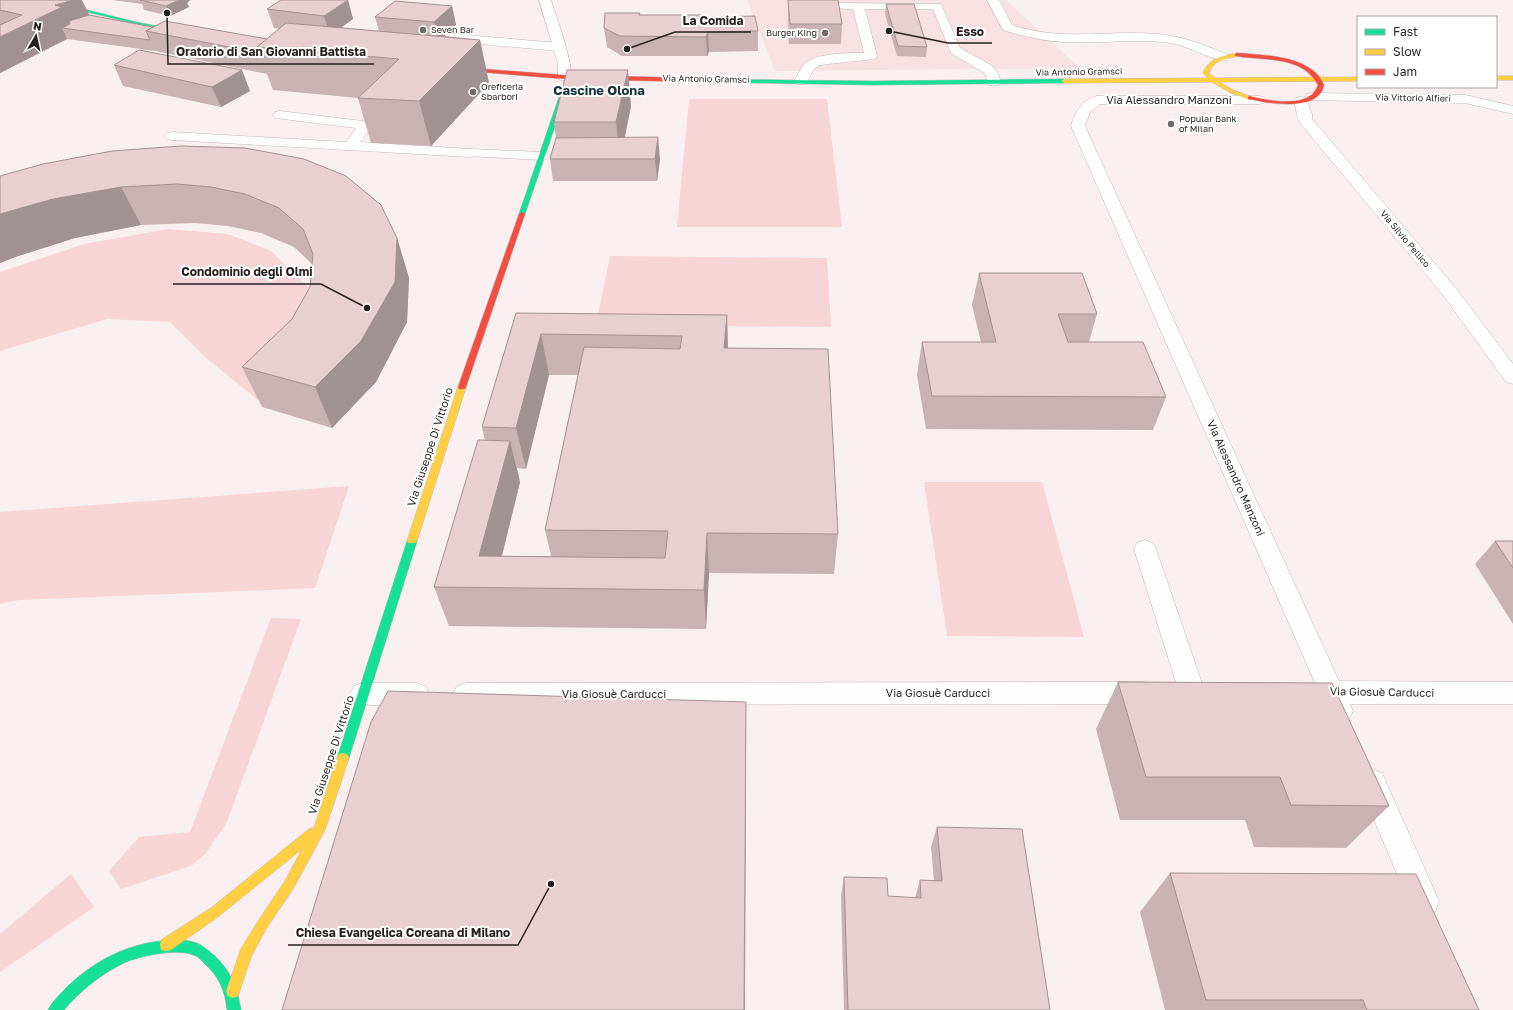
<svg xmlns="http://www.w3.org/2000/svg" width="1513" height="1010" font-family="'Golos Text',sans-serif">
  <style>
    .built { fill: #f7e1e2 }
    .green { fill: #f7d4d6 }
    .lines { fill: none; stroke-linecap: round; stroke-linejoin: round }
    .lane-casing { stroke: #c1b9b9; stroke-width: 1 }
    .street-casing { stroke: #c1b9b9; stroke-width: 1 }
    .fast-casing { stroke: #c1b9b9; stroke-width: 1 }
    .slow-casing { stroke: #c1b9b9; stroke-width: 1 }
    .jam-casing { stroke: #c1b9b9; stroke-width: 1 }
    .lane { fill: #fefdfd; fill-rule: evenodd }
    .street { fill: #fefdfd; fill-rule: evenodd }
    .fast { fill: #16e098; fill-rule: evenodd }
    .slow { fill: #ffcf43; fill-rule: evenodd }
    .jam { fill: #f24e42; fill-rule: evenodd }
    .wall { fill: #c8b2b4; fill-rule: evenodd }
    .shaded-wall { fill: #a29192 }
    .building { fill: #e8cfd1; stroke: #a29192 }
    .poi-dot { fill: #716868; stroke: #fff; stroke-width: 1.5 }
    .labels { text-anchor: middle; stroke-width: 4; stroke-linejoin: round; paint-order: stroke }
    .far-poi-label { font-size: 9px; fill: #271f1f; stroke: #fff; text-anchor: start }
    .far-street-label { font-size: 9px; fill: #271f1f; stroke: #fff }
    .street-label { font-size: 11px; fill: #271f1f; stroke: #fff }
    .far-district-label { font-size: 13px; font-weight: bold; fill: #13303b; stroke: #fff }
    .leader { fill: none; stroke: #271f1f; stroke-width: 1.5 }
    .callout-dot { fill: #271f1f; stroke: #fff; stroke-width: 1.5 }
    .callout-label { font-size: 12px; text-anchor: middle; font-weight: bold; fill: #271f1f; stroke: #fff; stroke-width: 4; stroke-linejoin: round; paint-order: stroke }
  </style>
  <rect width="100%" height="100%" fill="#faeff0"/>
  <!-- built -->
  <polygon class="built" points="747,0 1006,0 1080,68 775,71"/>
  <!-- green -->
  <g class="green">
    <polygon points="689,99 827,99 842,227 677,227"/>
    <polygon points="168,229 228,234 271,251 314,293 301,344 257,399 206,358 170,322 107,319 0,351 0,272 84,244"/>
    <polygon points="610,256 827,258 831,327 596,325"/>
    <polygon points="924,482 1042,482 1084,637 947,636"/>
    <polygon points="349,486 315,588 19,600 0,604 0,512"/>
    <polygon points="271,618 301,619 227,822 205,854 191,866 121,889 109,871 139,837 190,832"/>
    <polygon points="71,874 94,907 0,972 0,934"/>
  </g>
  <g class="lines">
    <defs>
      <g id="lane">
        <path d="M 821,0 L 833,0 L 833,3 L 941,4 L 960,48 L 991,65 L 998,73 L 1001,82 L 999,85 L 989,85 L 985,74 L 981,71 L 951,53 L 933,9 L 865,9 L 877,56 L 875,59 L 820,65 L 814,69 L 806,84 L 796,84 L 794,81 C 798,75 801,66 807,62 C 819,53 849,53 864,53 L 853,9 L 824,8 Z"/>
        <path d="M 987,0 L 999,0 L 1012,25 C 1066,43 1113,28 1166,35 C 1188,38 1208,47 1227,54 L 1229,57 L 1227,60 L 1223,61 C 1203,56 1185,44 1164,42 C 1131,39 1097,44 1063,42 C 1042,41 1022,36 1003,30 Z"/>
        <polygon points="454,34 559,43 563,44 565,47 563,50 559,51 457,42 452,44 448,43 446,40 450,35"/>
        <polygon points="280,111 371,122 373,125 360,142 470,149 475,150 477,153 475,156 470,157 172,140 167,139 165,136 167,133 172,132 346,142 356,128 275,118 273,115 275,112"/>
        <polygon points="1145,540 1153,543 1156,549 1205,692 1201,700 1192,703 1183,700 1179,692 1134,549 1137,543"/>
      </g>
      <g id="street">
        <path d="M 539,0 L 551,0 C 555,13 576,70 570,80 L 560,80 L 558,77 L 558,63 Z"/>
        <polygon points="1312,93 1465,95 1513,106 1513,114 1465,103 1307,100 1305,97 1307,94"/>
        <path d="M 1097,96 L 1259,96 L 1264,97 L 1266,100 L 1264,103 L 1259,104 L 1100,104 L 1090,112 L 1085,126 L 1339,681 L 1513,682 L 1513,704 L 1350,704 L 1353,711 L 1349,719 L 1340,722 L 1331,719 L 1323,703 L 1311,700 L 1307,692 L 1311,684 L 1315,683 L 1071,126 C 1075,112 1082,100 1097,96 Z"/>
        <path d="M 1301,97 L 1306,98 L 1312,114 L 1312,119 L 1455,287 L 1513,364 L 1513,384 L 1506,382 L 1443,295 L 1300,123 C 1297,119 1296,107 1294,101 L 1296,98 Z"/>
        <polygon points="470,149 542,152 547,153 549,156 547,159 542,160 465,156 463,153 465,150"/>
        <polygon points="1144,682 1153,685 1157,693 1153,701 1144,704 466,705 457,702 453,694 457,686 466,683"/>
        <path d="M 363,683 L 416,683 L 425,686 L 429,694 L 425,702 C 410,707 369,707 354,702 L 350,694 L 354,686 Z"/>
        <polygon points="1372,769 1382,773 1439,901 1435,912 1424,916 1413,912 1358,782 1362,773"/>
      </g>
      <g id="fast">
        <polygon points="39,0 47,0 136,22 187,32 185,33 136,24"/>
        <polygon points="694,79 873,81 1064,79 1067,81 1064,83 873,85 696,82 693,80"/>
        <polygon points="563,92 566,94 525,214 520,215 519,214 560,94"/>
        <polygon points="412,537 415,539 417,541 349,758 347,762 343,763 339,762 337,758 407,541 409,539"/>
        <path d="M 174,940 C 180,940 187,940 193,942 C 199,943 204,947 209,951 C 229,967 237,985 241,1010 L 227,1010 C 225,991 220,978 205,964 C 202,961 198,956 193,955 C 178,948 139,956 124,963 C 101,974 80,991 64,1010 L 48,1010 C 52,1002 59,995 66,988 C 95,959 133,941 174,940 Z"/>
      </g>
      <g id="slow">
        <path d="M 1237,53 L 1239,54 L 1239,56 C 1226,59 1214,59 1209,73 L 1215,78 L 1358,77 L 1358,81 L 1219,82 L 1233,90 L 1252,97 L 1252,99 L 1250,100 L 1229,92 L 1212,82 L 1064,83 L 1061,81 L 1064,79 L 1208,78 L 1203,73 C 1209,58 1222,56 1237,53 Z"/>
        <rect x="1496" y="76" width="17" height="4"/>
        <polygon points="462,384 466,387 417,541 415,543 409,543 407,541 458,387"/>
        <polygon points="343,753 347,754 349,758 325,830 293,889 266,929 251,957 238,996 233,998 228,996 226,991 241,949 258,921 285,881 302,849 219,916 171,950 166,951 161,950 160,945 161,940 211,908 309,829 314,828 337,758 339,754"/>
      </g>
      <g id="jam">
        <path d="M 1237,53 C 1262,55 1298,55 1317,74 C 1320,77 1322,81 1324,85 C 1323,88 1322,92 1320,94 C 1308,110 1265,103 1248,99 L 1248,97 L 1250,96 C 1269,101 1310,109 1318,85 C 1302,55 1264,61 1235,56 L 1235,54 Z"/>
        <polygon points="456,67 565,75 696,78 699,80 696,82 565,79 454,70 453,69"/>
        <polygon points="522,212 525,214 466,387 465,389 459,389 458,387 519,214"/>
      </g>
    </defs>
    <!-- lane casing -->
    <use href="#lane" class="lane-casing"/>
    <!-- street casing -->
    <use href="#street" class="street-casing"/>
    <!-- fast casing -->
    <use href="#fast" class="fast-casing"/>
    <!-- slow casing -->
    <use href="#slow" class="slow-casing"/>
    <!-- jam casing -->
    <use href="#jam" class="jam-casing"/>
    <!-- lane -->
    <use href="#lane" class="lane"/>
    <!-- street -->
    <use href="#street" class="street"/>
    <!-- fast -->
    <use href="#fast" class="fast"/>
    <!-- slow -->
    <use href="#slow" class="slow"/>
    <!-- jam -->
    <use href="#jam" class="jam"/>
  </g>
  <!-- wall -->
  <g class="wall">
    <polygon points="0,0 89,15 153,27 267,39 279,29 274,28 267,9 348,0 353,19 341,28 379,31 375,17 452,6 456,25 444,36 480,40 489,83 431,146 371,143 358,98 273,90 267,74 155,51 67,39 0,73"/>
    <polygon points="112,0 190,0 187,3 189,7 170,16 144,10 142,4"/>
    <polygon points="788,0 842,24 841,44 789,44 788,17"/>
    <polygon points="886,4 927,47 926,57 897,56 885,14"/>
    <polygon points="640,15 707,17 758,31 758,51 709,52 707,56 622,56 607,47 604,28"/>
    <polygon points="114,65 250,91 221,107 123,86"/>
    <polygon points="631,106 625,137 660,159 657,181 553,181 550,159 556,138 554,122"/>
    <polygon points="112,151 397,238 409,278 407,322 376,382 332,428 262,407 242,367 292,319 310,287 312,264 294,247 261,233 228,226 195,223 141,225 75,238 15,257 0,263 0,176"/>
    <polygon points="979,273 1097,314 1089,342 1166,397 1153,430 926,429 917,375 922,342 981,342 972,305"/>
    <path d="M 516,313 L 727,315 L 728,348 L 838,534 L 834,574 L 709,573 L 706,629 L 449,626 L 434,587 L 485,441 L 482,427 ZM 549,375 L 578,375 L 545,530 L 551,556 L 502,556 L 520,482 L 517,468 L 526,469 Z"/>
    <polygon points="1495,541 1513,541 1513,624 1475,564"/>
    <polygon points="1118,682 1389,806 1346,848 1254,847 1245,820 1120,820 1096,729"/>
    <polygon points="937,827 1050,1010 844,1010 841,896 844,877 888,896 915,898 920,880 934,881 931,847"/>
    <polygon points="1170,873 1479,1010 1165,1010 1140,912"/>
  </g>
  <!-- shaded-wall -->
  <g class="shaded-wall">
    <polygon points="74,0 82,0 94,25 62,28 67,39 0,73 0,37 55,5"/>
    <polygon points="179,0 190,0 187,3 189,7 170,16 166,6"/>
    <polygon points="348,0 353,19 330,35 324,16"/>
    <polygon points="452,6 456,25 439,42 434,22"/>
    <polygon points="708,32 709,52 707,56 706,37"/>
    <polygon points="480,40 489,83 431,146 419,101"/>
    <polygon points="242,70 250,91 221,107 212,87"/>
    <polygon points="628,70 631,106 620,159 616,122"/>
    <polygon points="658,137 660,159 657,181 655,159"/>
    <polygon points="121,187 141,225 75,238 15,257 0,263 0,214 53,199"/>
    <polygon points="397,238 409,278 407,322 376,382 332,428 315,387"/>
    <polygon points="727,315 728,355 724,348"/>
    <polygon points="541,334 549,375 526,469 516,428"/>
    <polygon points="510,441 520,482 494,587 479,556"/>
    <polygon points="707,533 709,573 706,629 704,590"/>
    <polygon points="746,702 746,740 745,1010 744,1010"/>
  </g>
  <!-- building -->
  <g class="building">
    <polygon points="0,0 74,0 55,5 62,7 0,37 0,25 22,15 0,10"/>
    <polygon points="140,0 179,0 166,6"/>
    <polygon points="281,0 348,0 324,16 267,9"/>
    <polygon points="788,0 838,0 842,24 790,24"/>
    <polygon points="395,1 452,6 434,22 375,17"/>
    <polygon points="886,4 914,4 927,47 898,46"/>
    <polygon points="605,13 640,13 639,15 706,15 707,17 755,16 758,31 708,32 706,37 620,36 604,28"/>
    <polygon points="89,15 153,27 146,31 150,40 62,28 70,24 69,21"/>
    <polygon points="165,21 267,39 257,47 260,53 146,31"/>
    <polygon points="286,23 480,40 419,101 358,98 399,59 257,47"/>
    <polygon points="139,50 242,70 212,87 114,65"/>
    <polygon points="567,70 628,70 616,122 554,122"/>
    <polygon points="658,137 655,159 550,159 556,138"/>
    <polygon points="181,146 245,148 304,159 346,176 381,205 397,238 395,282 361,341 315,387 242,367 292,319 310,287 313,254 303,229 279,208 245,194 211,187 177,184 121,187 53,199 0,214 0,176 43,164 112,151"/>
    <polygon points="979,273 1082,273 1097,314 1058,314 1068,342 1143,342 1166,397 932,396 922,342 996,342"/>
    <polygon points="516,313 727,315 724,348 828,349 838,534 707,533 704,590 434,587 478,440 510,441 479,556 665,558 668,531 545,530 584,347 680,349 682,336 541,334 516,428 482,427"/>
    <polygon points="1495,541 1513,541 1513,568"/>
    <polygon points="1118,682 1332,683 1389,806 1291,805 1280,777 1146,777"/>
    <polygon points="388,691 746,702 744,1010 282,1010 371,722"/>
    <polygon points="937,827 1022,829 1050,1010 848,1010 844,877 887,878 888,896 921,898 920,880 942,881"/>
    <polygon points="1170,873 1416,874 1479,1010 1367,1010 1363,1000 1206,1000"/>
  </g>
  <!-- markers -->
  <g class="poi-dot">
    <circle cx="423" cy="30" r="4"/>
    <circle cx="825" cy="33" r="4"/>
    <circle cx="473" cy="92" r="4"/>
    <circle cx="1171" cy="124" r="4"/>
  </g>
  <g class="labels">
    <!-- far-poi labels -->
    <g class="far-poi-label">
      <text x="431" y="33">Seven Bar</text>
      <text x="817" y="36" text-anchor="end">Burger King</text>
      <text x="481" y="90">Oreficeria<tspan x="481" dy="10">Sbarbori</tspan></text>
      <text x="1179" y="122">Popular Bank<tspan x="1179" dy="10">of Milan</tspan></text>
    </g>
    <!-- far-street labels -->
    <g class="far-street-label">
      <text transform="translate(1079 72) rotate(-1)" y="3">Via Antonio Gramsci</text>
      <text transform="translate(706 79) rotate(1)" y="3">Via Antonio Gramsci</text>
      <text transform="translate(1413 98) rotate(1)" y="3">Via Vittorio Alfieri</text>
      <text transform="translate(1405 239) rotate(50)" y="3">Via Silvio Pellico</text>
    </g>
    <!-- street labels -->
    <g class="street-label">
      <text x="1169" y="104">Via Alessandro Manzoni</text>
      <text transform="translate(430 447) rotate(-72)" y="4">Via Giuseppe Di Vittorio</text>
      <text transform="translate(1236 478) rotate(66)" y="4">Via Alessandro Manzoni</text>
      <text transform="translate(1382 692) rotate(1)" y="4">Via Giosuè Carducci</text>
      <text x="938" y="697">Via Giosuè Carducci</text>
      <text x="614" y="698">Via Giosuè Carducci</text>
      <text transform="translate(331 755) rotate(-72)" y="4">Via Giuseppe Di Vittorio</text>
    </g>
    <!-- far-district labels -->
    <g class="far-district-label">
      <text x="599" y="95">Cascine Olona</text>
    </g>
  </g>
  <!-- callouts -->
  <path class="leader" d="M627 49L675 32H751M889 31L948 43H992M167 13L168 64H374M367 308L321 284H173M551 884L518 945H288"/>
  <g class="callout-dot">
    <circle cx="627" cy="49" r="4"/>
    <circle cx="889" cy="31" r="4"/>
    <circle cx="167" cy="13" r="4"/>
    <circle cx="367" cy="308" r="4"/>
    <circle cx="551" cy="884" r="4"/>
  </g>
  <g class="callout-label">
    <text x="713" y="25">La Comida</text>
    <text x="970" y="36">Esso</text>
    <text x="271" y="56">Oratorio di San Giovanni Battista</text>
    <text x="247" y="276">Condominio degli Olmi</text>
    <text x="403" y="937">Chiesa Evangelica Coreana di Milano</text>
  </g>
  <!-- legend -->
  <rect x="1357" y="16" width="140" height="72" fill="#ffffff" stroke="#a9a5a5"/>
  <rect x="1365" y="29" width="20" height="6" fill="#16e098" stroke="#a9a5a5"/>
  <text x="1393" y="36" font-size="12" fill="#271f1f">Fast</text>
  <rect x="1365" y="49" width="20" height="6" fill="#ffcf43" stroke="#a9a5a5"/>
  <text x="1393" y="56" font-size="12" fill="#271f1f">Slow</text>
  <rect x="1365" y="69" width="20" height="6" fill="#f24e42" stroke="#a9a5a5"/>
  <text x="1393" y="76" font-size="12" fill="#271f1f">Jam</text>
  <!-- north arrow -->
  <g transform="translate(36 36) rotate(9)" stroke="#ffffff" stroke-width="3" paint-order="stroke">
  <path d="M0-3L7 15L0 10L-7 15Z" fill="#271f1f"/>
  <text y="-6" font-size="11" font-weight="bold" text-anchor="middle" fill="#271f1f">N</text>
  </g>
</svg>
